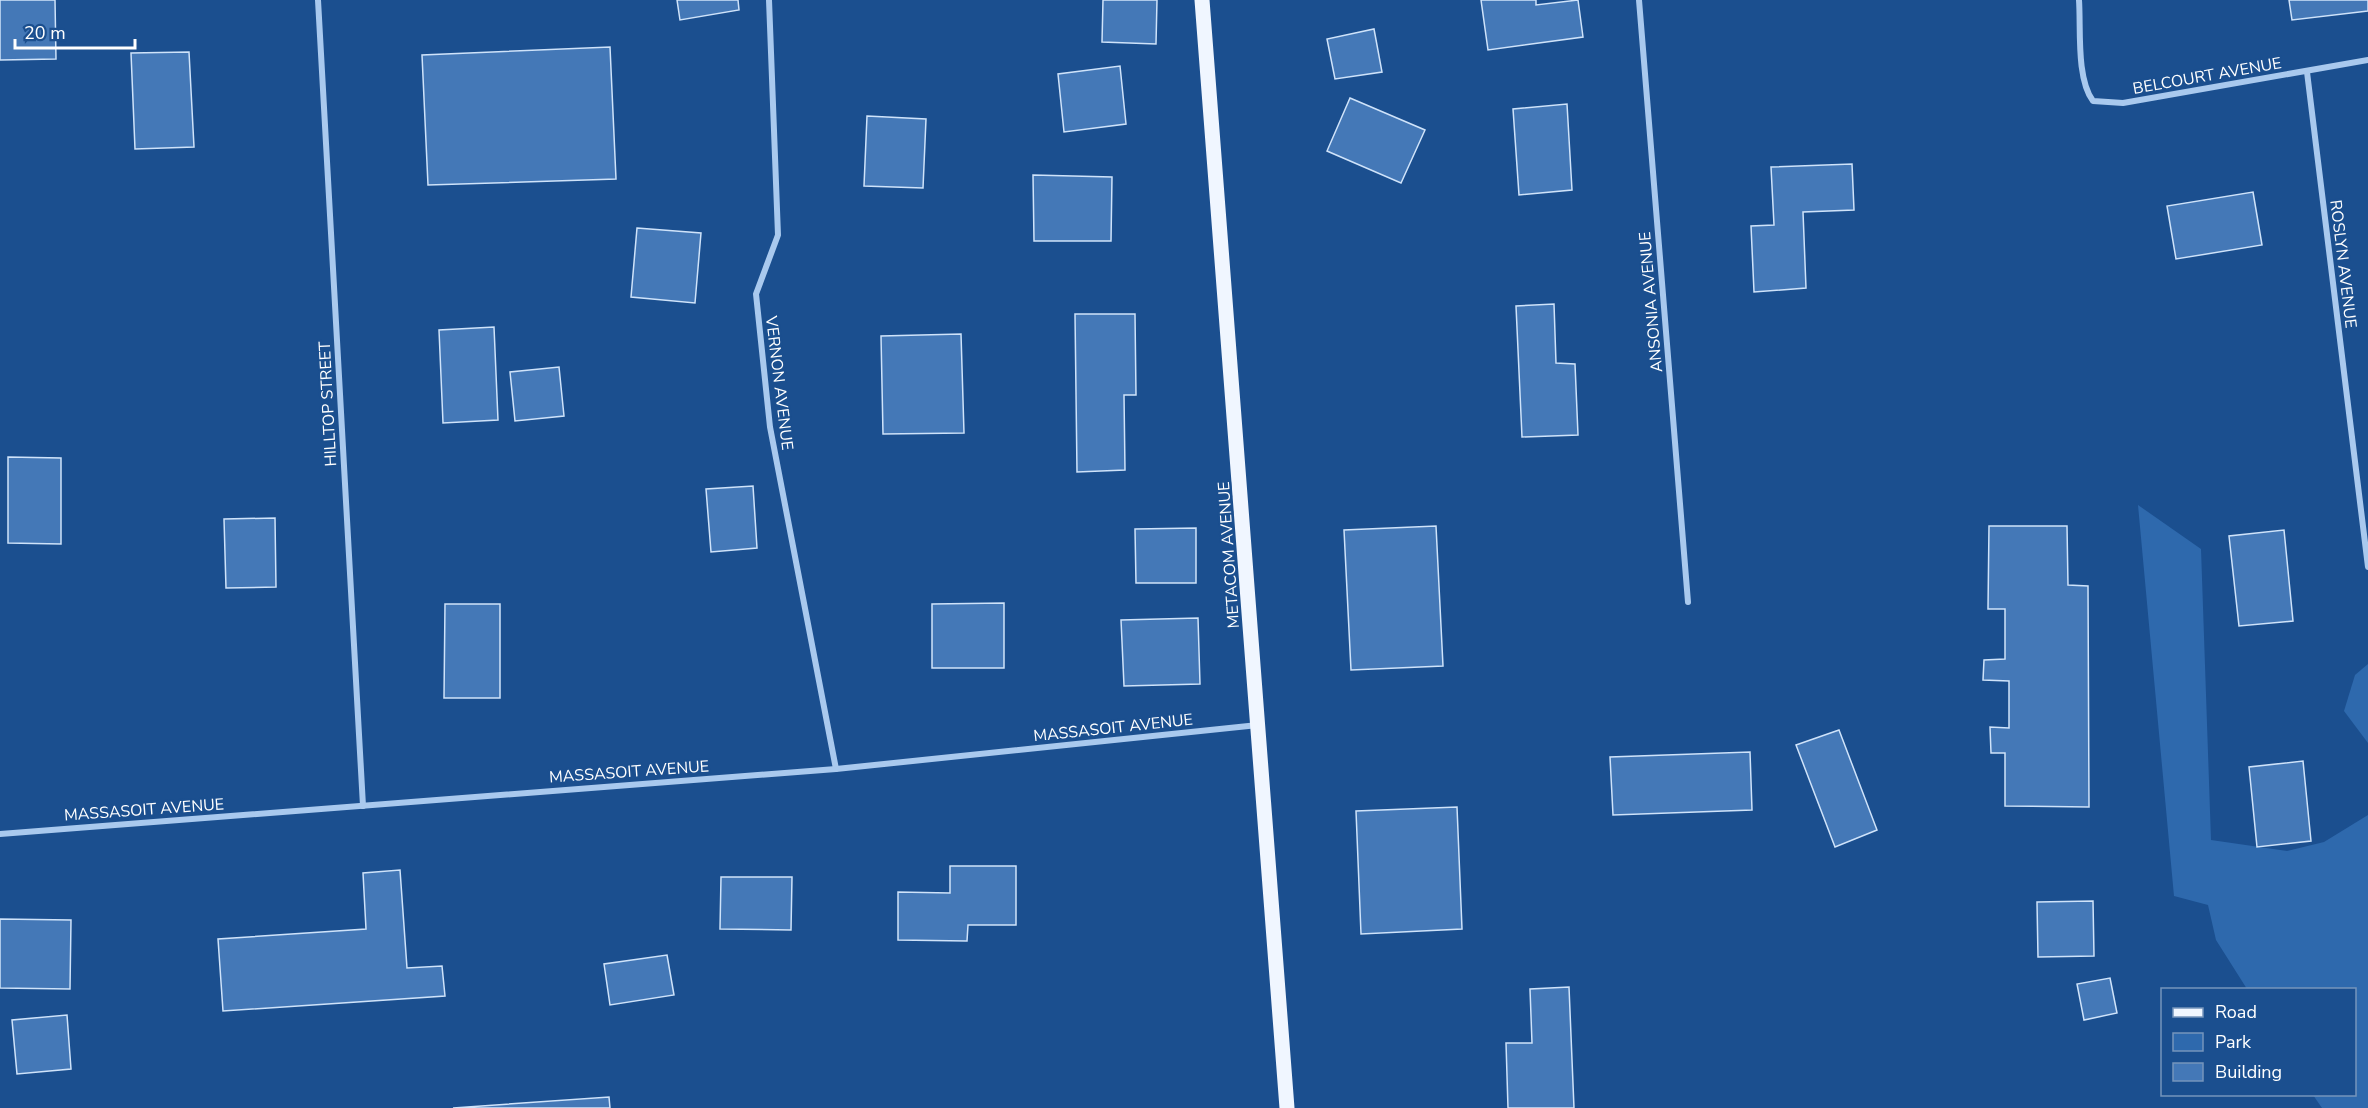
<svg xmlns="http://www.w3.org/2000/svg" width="2368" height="1108" font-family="'Nunito Sans',sans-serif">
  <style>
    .green { fill: #2e69ad }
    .building { fill: #4478b7; stroke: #cfe3fa; stroke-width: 1.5 }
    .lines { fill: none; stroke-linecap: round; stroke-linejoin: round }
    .minor { stroke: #a9c9ee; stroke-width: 6 }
    .primary { stroke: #f0f6ff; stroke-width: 15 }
    .labels { text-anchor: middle; stroke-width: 4.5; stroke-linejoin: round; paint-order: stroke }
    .street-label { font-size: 16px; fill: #fff; stroke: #1b4f8f }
  </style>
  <rect width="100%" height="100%" fill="#1b4f8f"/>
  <!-- green -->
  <g class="green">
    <polygon points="2138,505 2201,549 2211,840 2287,851 2324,842 2368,815 2368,1108 2322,1108 2313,1095 2354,1094 2354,990 2247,989 2216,940 2208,905 2174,896"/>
    <polygon points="2368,664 2368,743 2344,711 2355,675"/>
  </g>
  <!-- building -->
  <g class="building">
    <polygon points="0,0 55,0 56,59 0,60"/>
    <polygon points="677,0 738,0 739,10 680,20"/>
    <polygon points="1103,0 1157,0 1156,44 1102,42"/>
    <polygon points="1481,0 1536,0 1536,5 1578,0 1583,37 1488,50"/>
    <polygon points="2289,0 2368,0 2368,11 2292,20"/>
    <polygon points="1374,29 1382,72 1335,79 1327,39"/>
    <polygon points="610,47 616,179 428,185 422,55"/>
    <polygon points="189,52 194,147 135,149 131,53"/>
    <polygon points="1120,66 1126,124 1064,132 1058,74"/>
    <polygon points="1350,98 1425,130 1401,183 1327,151"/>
    <polygon points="1567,104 1572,190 1519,195 1513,109"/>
    <polygon points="867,116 926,119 923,188 864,186"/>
    <polygon points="1852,164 1854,210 1803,212 1806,288 1754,292 1751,226 1774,225 1771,167"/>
    <polygon points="1033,175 1112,177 1111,241 1034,241"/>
    <polygon points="2253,192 2262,245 2176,259 2167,206"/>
    <polygon points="637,228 701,233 695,303 631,297"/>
    <polygon points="1554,304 1556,363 1575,364 1578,435 1522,437 1516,306"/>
    <polygon points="1075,314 1135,314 1136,395 1124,395 1125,470 1077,472"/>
    <polygon points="494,327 498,420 443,423 439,330"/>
    <polygon points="961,334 964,433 883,434 881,336"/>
    <polygon points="559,367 564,416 515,421 510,372"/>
    <polygon points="8,457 61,458 61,544 8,543"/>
    <polygon points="753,486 757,548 711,552 706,489"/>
    <polygon points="275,518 276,587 226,588 224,519"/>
    <polygon points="1436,526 1443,666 1351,670 1344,530"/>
    <polygon points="1989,526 2067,526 2068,585 2088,586 2089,807 2005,806 2005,753 1991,753 1990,727 2009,728 2009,681 1983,680 1984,660 2005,659 2005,609 1988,609"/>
    <polygon points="1196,528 1196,583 1136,583 1135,529"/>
    <polygon points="2284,530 2293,621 2239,626 2229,536"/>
    <polygon points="1004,603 1004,668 932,668 932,604"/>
    <polygon points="445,604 500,604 500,698 444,698"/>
    <polygon points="1198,618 1200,684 1124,686 1121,620"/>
    <polygon points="1839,730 1877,830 1835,847 1796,745"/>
    <polygon points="1750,752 1752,810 1613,815 1610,757"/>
    <polygon points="2303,761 2311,841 2257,847 2249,767"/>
    <polygon points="1457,807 1462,929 1361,934 1356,811"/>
    <polygon points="950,866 1016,866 1016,925 968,925 967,941 898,940 898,892 950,893"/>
    <polygon points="400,870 407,968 442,966 445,996 223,1011 218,939 366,929 363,873"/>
    <polygon points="721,877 792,877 791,930 720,929"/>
    <polygon points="2093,901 2094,956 2038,957 2037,902"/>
    <polygon points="0,919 71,920 70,989 0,988"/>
    <polygon points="667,955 674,995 610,1005 604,964"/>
    <polygon points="2110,978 2117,1013 2084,1020 2077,984"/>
    <polygon points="1569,987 1574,1108 1508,1108 1506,1043 1532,1043 1530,989"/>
    <polygon points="67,1015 71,1069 17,1074 12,1020"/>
    <polygon points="609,1097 610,1108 453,1108"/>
  </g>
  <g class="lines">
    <!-- minor -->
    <g class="minor">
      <polyline points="318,0 363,806"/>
      <polyline points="769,0 778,235 756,294 770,427 836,769"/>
      <polyline points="1639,0 1688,602"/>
      <path d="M 2079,0 C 2081,28 2076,78 2093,101 L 2123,103 L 2368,60"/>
      <polyline points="2307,72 2368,567"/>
      <polyline points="0,834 836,769 1258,725"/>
    </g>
    <!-- primary -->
    <polyline class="primary" points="1202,0 1287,1108"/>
  </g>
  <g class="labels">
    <!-- street labels -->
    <g class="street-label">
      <text transform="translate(2207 75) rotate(-10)" y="6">BELCOURT AVENUE</text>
      <text transform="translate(2344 264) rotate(83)" y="6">ROSLYN AVENUE</text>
      <text transform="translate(1650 302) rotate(-95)" y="6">ANSONIA AVENUE</text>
      <text transform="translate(780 383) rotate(83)" y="6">VERNON AVENUE</text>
      <text transform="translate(327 404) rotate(-93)" y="6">HILLTOP STREET</text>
      <text transform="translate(1228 555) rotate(-94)" y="6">METACOM AVENUE</text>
      <text transform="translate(1113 727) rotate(-6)" y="6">MASSASOIT AVENUE</text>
      <text transform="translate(629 771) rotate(-4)" y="6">MASSASOIT AVENUE</text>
      <text transform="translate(144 809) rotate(-4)" y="6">MASSASOIT AVENUE</text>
    </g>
  </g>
  <!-- legend -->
  <rect x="2161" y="988" width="195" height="108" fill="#1b4f8f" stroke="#7695bc" stroke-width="1.5"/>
  <rect x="2173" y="1008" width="30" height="9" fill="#f0f6ff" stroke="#7695bc" stroke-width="1.5"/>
  <text x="2215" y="1018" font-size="18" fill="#ffffff">Road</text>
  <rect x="2173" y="1033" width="30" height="18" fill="#2e69ad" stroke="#7695bc" stroke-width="1.5"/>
  <text x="2215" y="1048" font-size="18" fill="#ffffff">Park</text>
  <rect x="2173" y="1063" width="30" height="18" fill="#4478b7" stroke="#7695bc" stroke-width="1.5"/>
  <text x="2215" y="1078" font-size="18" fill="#ffffff">Building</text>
  <!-- scale -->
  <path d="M15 39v9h120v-9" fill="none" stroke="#ffffff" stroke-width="3"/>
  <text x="24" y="39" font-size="18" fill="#ffffff" stroke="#1b4f8f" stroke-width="4.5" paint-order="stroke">20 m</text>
</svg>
